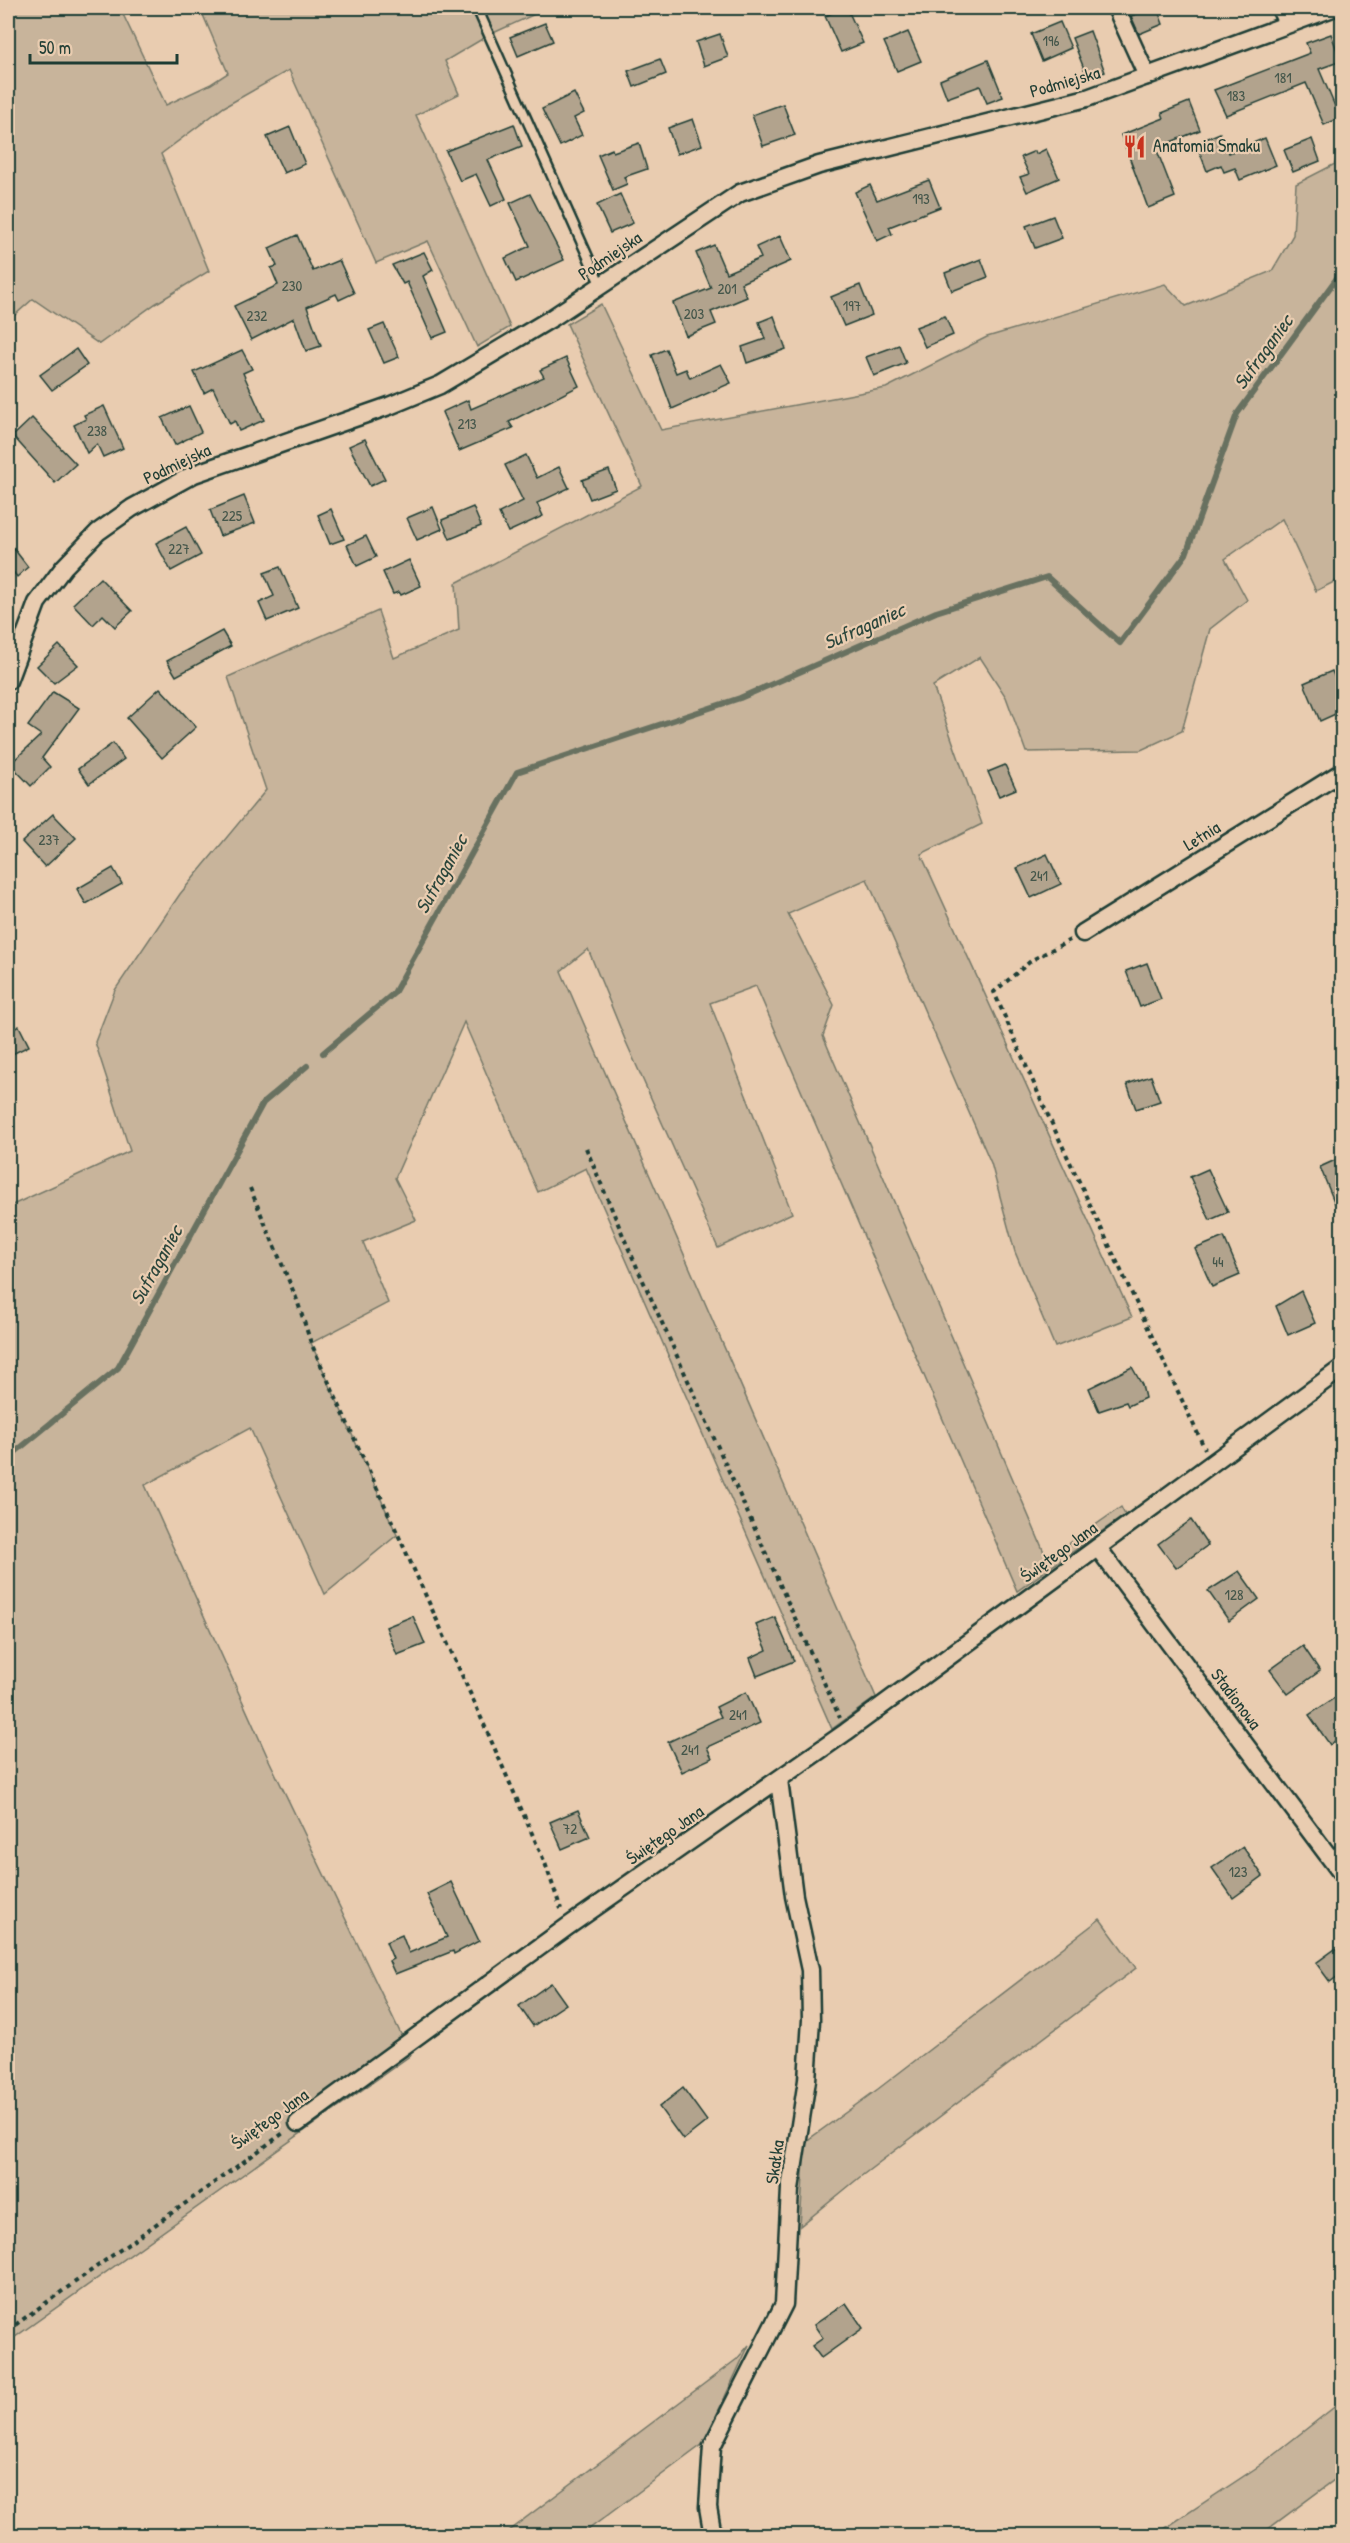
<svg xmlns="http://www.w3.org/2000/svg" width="1350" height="2543" font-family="'Patrick Hand',sans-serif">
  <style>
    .green { fill: #c8b49b; stroke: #747868; stroke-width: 1.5 }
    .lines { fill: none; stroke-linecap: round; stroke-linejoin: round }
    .stream { stroke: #687161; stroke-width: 6 }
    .building { fill: #b2a38d; stroke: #1f3d34; stroke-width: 1.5 }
    .service-casing { stroke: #1f3d34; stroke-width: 13 }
    .minor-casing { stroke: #1f3d34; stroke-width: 21 }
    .path { stroke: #1f3d34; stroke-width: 4; stroke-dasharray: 4.5 4.5; stroke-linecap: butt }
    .service { stroke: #e9ccb0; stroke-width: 8 }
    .minor { stroke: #e9ccb0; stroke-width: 16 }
    .labels { text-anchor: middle; stroke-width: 4.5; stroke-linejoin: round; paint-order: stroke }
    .number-label { font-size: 15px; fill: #44564a }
    .street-label { font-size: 18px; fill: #1f3d34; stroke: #e9ccb0 }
    .poi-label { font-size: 18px; fill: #1f3d34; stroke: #e9ccb0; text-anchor: start }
    .water-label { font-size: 20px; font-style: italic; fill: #2b463c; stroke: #e9ccb0 }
  </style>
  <rect width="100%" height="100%" fill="#e9ccb0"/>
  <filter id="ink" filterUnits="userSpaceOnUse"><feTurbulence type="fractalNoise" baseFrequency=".0167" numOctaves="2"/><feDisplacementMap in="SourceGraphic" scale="12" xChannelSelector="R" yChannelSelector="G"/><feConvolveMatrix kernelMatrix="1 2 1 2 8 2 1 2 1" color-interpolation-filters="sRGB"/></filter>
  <g filter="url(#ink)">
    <!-- green -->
    <g class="green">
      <polygon points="8,8 120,8 166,105 211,84 228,73 200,8 548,8 489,35 445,61 459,94 416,115 510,327 477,347 428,241 376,263 289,70 224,107 161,154 209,271 155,304 99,344 33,299 8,321"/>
      <polygon points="1342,128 1342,578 1316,591 1282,519 1225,559 1247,600 1210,629 1182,731 1141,750 1026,752 1006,697 980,657 933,686 982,824 921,854 1132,1317 1055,1347 1015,1252 991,1163 867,879 788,914 834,1005 823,1036 1047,1559 1121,1507 1125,1515 1017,1591 756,986 710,1003 792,1213 718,1248 626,1042 588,949 561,971 876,1697 832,1729 586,1168 538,1192 464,1022 395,1178 416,1220 363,1242 388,1303 311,1343 397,1535 325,1594 250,1428 145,1485 268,1758 411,2055 8,2342 8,1207 130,1151 95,1042 115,990 180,894 266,790 228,677 378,611 394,658 459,630 456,583 642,486 567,324 601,304 661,430 886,388 987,337 1165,284 1186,306 1272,271 1293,235 1296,184 1335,164"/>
      <polygon points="1100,1919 1136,1968 860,2177 800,2226 805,2142 878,2089"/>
      <polygon points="749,2345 703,2444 581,2535 503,2535 737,2359"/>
      <polygon points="1342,2401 1342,2474 1260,2535 1155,2535 1259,2466"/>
    </g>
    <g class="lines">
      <!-- stream -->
      <g class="stream">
        <polyline points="323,1053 394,993 517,772 740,698 936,612 1047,577 1120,643 1186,554 1237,414 1342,271"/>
        <polyline points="8,1458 118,1368 263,1103 307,1066"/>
      </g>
    </g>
    <!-- building -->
    <g class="building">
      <polygon points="844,8 847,8 863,43 841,52 825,16"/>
      <polygon points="1153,8 1157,8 1163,24 1139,34 1131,16"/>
      <polygon points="1060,22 1071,48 1042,61 1031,34"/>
      <polygon points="545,23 553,41 518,56 510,37"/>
      <polygon points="1090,31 1105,72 1088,79 1072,38"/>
      <polygon points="908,32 921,61 897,71 884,42"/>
      <polygon points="720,34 728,57 704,66 696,42"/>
      <polygon points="1331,34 1341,61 1319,69 1340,118 1324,125 1306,83 1226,115 1214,90 1310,53 1306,43"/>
      <polygon points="660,59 666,74 634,87 628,71"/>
      <polygon points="988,60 1003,97 987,103 980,86 947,98 940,80"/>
      <polygon points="574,93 584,113 574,118 582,135 560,146 542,109"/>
      <polygon points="1189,102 1200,130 1156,148 1175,197 1148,208 1121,135 1164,118 1162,113"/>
      <polygon points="783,104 795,135 763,146 752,115"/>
      <polygon points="693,119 702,145 677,154 668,128"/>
      <polygon points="514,124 522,146 488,160 506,199 491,206 476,174 460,181 446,151"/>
      <polygon points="290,127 305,164 284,173 267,137"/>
      <polygon points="1220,133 1229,153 1265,138 1276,165 1240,180 1235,168 1224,172 1221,165 1207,171 1196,143"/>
      <polygon points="1312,139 1320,161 1293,172 1284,150"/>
      <polygon points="639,143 647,169 624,177 627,184 613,190 598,155 612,149 613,152"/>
      <polygon points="1046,149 1059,178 1027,192 1020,177 1029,174 1021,157 1035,151 1036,154"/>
      <polygon points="929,180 940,207 889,227 892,234 877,241 855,192 870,185 877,200"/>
      <polygon points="530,194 564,260 516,282 505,258 530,246 510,203"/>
      <polygon points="620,194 633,223 610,233 597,205"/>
      <polygon points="1053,216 1062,238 1035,248 1026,226"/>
      <polygon points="297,235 313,271 339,260 354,293 339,300 336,294 307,307 321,346 306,351 294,318 251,340 234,306 278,285 271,268 277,266 269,248"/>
      <polygon points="780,236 791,261 741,283 747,297 711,312 716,324 686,336 673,303 711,288 696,253 714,245 726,273 761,258 756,247"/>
      <polygon points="424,252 433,270 423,276 447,332 432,338 407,282 403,284 392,265"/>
      <polygon points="981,259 988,277 952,291 945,273"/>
      <polygon points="860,285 872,315 844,326 831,297"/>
      <polygon points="774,316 786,349 747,363 742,347 765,339 759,322"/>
      <polygon points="945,316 953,335 925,347 916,327"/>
      <polygon points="384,324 399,357 384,363 369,330"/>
      <polygon points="899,345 906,363 874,376 866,357"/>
      <polygon points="76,349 87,365 52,390 40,375"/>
      <polygon points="666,349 676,373 686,369 690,378 721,364 731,383 672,409 652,355"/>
      <polygon points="242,350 252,369 243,373 264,420 239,431 235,421 230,424 213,388 204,393 194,372"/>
      <polygon points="566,358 579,386 509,422 513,428 459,451 442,412 468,400 471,409 544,377 540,370"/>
      <polygon points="104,406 123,448 103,457 97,444 87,453 74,425 86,419 84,415"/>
      <polygon points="189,406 201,432 175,445 162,418"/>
      <polygon points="32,418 76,464 55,483 13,436"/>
      <polygon points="365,439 385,479 370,486 349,446"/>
      <polygon points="526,455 537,478 559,467 569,488 537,503 543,516 508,532 499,513 523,501 505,465"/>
      <polygon points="609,470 616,489 590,499 582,480"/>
      <polygon points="244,496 255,523 220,536 210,510"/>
      <polygon points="433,507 442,529 417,540 407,518"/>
      <polygon points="473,507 481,526 450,539 442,520"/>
      <polygon points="331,509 344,539 330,544 318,515"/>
      <polygon points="186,527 201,555 171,571 156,543"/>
      <polygon points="366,536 376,557 357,566 347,545"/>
      <polygon points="8,541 28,567 17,577 8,565"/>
      <polygon points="409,560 421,586 401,595 399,592 393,594 383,572"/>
      <polygon points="280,567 298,608 267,621 259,603 274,596 264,573"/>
      <polygon points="100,578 132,611 115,627 103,615 93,625 73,604"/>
      <polygon points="222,631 231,646 176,676 167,661"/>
      <polygon points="59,645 78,665 54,683 37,666"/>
      <polygon points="1332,671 1342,695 1342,711 1320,721 1304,683"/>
      <polygon points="160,688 196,727 162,758 127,718"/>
      <polygon points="53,692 79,708 42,758 50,767 31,786 10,764 41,735 28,726"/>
      <polygon points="113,743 124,759 89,784 78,769"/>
      <polygon points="1005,765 1016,789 999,796 988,772"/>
      <polygon points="53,814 76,838 45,867 22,842"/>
      <polygon points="1047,854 1061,884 1031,898 1017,868"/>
      <polygon points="113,868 122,884 86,904 77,889"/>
      <polygon points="1147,963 1161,999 1140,1007 1126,971"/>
      <polygon points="19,1026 29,1046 8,1056 8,1032"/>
      <polygon points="1151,1076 1160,1101 1136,1109 1127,1084"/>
      <polygon points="1342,1157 1342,1221 1320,1167"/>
      <polygon points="1208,1169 1228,1212 1210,1220 1190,1177"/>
      <polygon points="1224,1237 1240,1275 1212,1287 1195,1249"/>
      <polygon points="1301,1291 1315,1323 1288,1335 1276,1306"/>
      <polygon points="1132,1367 1142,1385 1145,1398 1128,1406 1126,1402 1099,1411 1089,1388"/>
      <polygon points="1191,1520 1208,1545 1176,1568 1158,1544"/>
      <polygon points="1239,1571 1259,1599 1229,1621 1208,1591"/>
      <polygon points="413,1616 425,1644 397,1655 386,1627"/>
      <polygon points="775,1617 794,1661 757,1676 750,1658 767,1650 756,1625"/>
      <polygon points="1303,1646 1320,1671 1288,1694 1270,1670"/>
      <polygon points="746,1692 760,1723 707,1747 712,1758 682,1772 668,1742 721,1717 716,1707"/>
      <polygon points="1342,1693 1342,1735 1330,1745 1309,1715"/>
      <polygon points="578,1810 590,1837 562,1849 550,1822"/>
      <polygon points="1243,1847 1263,1876 1233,1898 1212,1868"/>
      <polygon points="451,1882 479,1941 454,1954 453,1951 395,1974 389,1961 393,1959 386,1942 402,1935 409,1953 447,1937 427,1894"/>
      <polygon points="1342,1944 1342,1973 1330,1982 1316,1963"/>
      <polygon points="551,1983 566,2004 533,2026 519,2006"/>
      <polygon points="683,2088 707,2121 683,2140 659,2107"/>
      <polygon points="846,2303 863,2328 821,2358 812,2346 823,2338 814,2325"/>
    </g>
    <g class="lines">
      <defs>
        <g id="service">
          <polyline points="477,8 601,286"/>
          <polyline points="1330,1857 1342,1848"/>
        </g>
        <g id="minor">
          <polyline points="1116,8 1147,76"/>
          <polyline points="1280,8 1287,24"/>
          <polyline points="8,681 37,603 64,567 98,532 132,508 194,474 389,406 440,385 552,318 740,193 819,165 1087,98 1333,8"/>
          <polyline points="1083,933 1342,772"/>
          <polyline points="1098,1548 1342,1874"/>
          <polyline points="298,2123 567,1927 846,1732 1342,1368"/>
          <polyline points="713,2536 708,2507 712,2446 784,2304 790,2189 807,2080 811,2020 810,1970 794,1896 779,1780"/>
        </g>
      </defs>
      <!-- service casing -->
      <use href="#service" class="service-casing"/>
      <!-- minor casing -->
      <use href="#minor" class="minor-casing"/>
      <!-- path -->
      <g class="path">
        <polyline points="1070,940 1032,960 994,992 1045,1109 1205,1449"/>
        <polyline points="586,1148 627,1245 840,1718"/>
        <polyline points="250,1188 297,1300 311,1343 475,1704 545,1863 561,1909"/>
        <polyline points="8,2330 285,2132"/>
      </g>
      <!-- service -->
      <use href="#service" class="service"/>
      <!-- minor -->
      <use href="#minor" class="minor"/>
    </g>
  </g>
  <!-- icons -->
  <defs>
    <symbol id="restaurant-bare" viewBox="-9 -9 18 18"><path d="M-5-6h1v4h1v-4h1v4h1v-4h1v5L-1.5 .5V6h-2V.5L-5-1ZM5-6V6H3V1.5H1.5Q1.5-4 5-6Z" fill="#c8321e" stroke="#e9ccb0" stroke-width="2.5" paint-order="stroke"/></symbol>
  </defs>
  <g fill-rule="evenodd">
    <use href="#restaurant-bare" x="1118" y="130" width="33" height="33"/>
  </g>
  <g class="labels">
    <!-- number labels -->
    <g class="number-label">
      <text x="1051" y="46">196</text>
      <text x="1283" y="83">181</text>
      <text x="1236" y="101">183</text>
      <text x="921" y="204">193</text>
      <text x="292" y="291">230</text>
      <text x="727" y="294">201</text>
      <text x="852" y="311">197</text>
      <text x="694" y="319">203</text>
      <text x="257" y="321">232</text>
      <text x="467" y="429">213</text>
      <text x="97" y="436">238</text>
      <text x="232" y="521">225</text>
      <text x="179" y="554">227</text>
      <text x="49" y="845">237</text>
      <text x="1039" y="881">241</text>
      <text x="1218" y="1267">44</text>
      <text x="1234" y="1600">128</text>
      <text x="738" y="1720">241</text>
      <text x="690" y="1755">241</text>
      <text x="570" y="1834">72</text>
      <text x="1238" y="1877">123</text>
    </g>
    <!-- street labels -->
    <g class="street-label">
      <text transform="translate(1065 82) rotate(-16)" y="6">Podmiejska</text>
      <text transform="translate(610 256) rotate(-34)" y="6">Podmiejska</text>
      <text transform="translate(177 464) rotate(-25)" y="6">Podmiejska</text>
      <text transform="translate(1202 836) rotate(-32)" y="6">Letnia</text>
      <text transform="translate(1059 1552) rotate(-36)" y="6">Świętego Jana</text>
      <text transform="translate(1236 1699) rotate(53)" y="6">Stadionowa</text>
      <text transform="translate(665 1835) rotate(-35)" y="6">Świętego Jana</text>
      <text transform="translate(270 2119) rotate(-36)" y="6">Świętego Jana</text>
      <text transform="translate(775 2162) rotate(-82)" y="6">Skałka</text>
    </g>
    <!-- poi labels -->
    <g class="poi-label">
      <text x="1153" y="152">Anatomia Smaku</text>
    </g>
    <!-- water labels -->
    <g class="water-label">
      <text transform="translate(1263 352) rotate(-54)" y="7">Sufraganiec</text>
      <text transform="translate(864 626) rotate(-24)" y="7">Sufraganiec</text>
      <text transform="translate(441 874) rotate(-61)" y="7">Sufraganiec</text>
      <text transform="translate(156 1265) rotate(-61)" y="7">Sufraganiec</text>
    </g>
  </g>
  <!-- margin -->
  <rect width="1350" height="2543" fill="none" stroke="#e9ccb0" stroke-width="30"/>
  <rect x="15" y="15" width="1320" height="2513" fill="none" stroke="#1f3d34" stroke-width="2" filter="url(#ink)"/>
  <!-- scale -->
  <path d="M30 54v9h147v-9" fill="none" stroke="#1f3d34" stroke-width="3"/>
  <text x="39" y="54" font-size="18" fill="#1f3d34" stroke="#e9ccb0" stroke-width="4.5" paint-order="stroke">50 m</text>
</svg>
